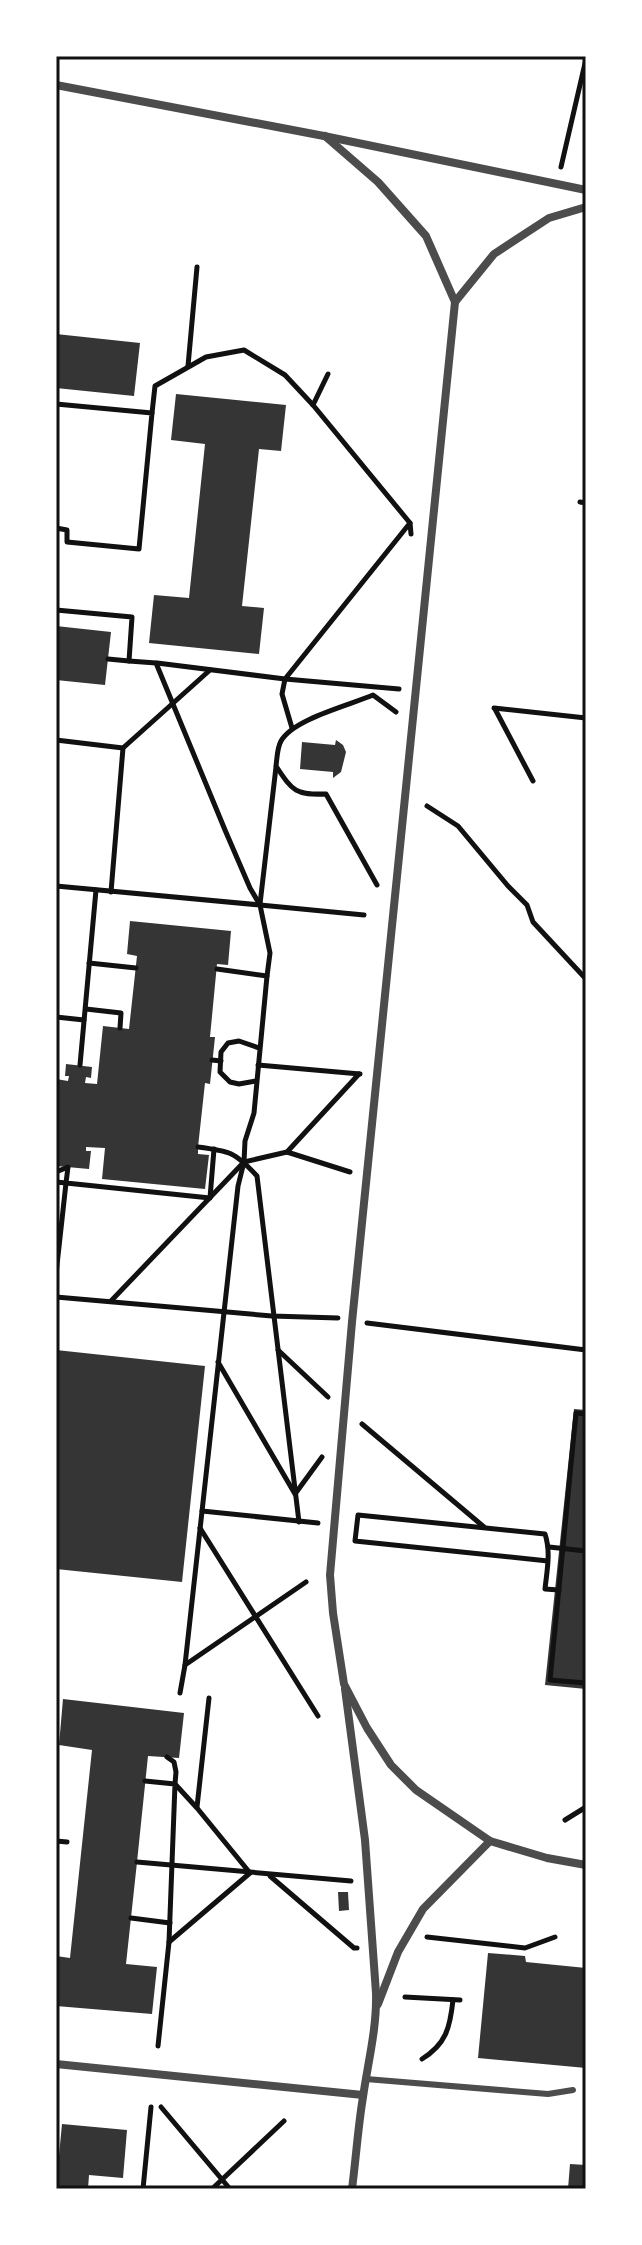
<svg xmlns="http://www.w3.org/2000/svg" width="642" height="2245" font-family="'PT Sans Narrow',sans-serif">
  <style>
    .building { fill: #353535 }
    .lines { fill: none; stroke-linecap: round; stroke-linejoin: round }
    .path { stroke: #111; stroke-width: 5 }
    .service { stroke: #4c4c4c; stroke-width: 6 }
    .minor { stroke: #4c4c4c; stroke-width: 8 }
    .neatline { fill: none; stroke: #111; stroke-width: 3 }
  </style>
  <rect width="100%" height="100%" fill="#fff"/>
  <!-- building -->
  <g class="building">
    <polygon points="56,334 140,343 134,396 56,388"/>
    <polygon points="176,394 286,405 281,451 259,449 242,606 264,608 259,654 149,643 154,595 189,598 205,444 171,440"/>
    <polygon points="56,626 111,632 105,685 56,680"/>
    <polygon points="336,740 343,745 346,752 341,772 333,778 333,772 300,769 302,742 335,745"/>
    <polygon points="130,921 231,931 228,965 217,964 210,1037 215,1037 210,1084 205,1083 198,1147 198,1154 209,1155 205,1189 102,1179 105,1148 86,1147 86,1151 91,1151 89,1169 56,1166 56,1079 68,1081 69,1076 65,1076 66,1064 92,1067 91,1078 86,1077 85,1083 97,1084 103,1026 129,1029 137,956 127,954"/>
    <polygon points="56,1350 205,1366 182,1582 56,1569"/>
    <polygon points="574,1409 586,1410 586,1689 545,1685"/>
    <polygon points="63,1699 184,1713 179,1758 148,1756 137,1862 126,1964 157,1967 152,2014 56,2006 56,1956 70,1958 92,1750 59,1745"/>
    <polygon points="338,1892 348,1892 349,1910 339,1911"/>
    <polygon points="488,1953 525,1956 526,1962 586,1968 586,2068 478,2058"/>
    <polygon points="62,2124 127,2130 123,2178 89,2175 88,2189 56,2189 56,2166 58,2166"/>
    <polygon points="570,2164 586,2165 586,2189 568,2189"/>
  </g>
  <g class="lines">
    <!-- path -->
    <g class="path">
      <polyline points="561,167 586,59"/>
      <polyline points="188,366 197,267"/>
      <polyline points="56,404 152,413 139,549 67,542 67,530 56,528"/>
      <polyline points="313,405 328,374"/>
      <polyline points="152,413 155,386 206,357 244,350 285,375 313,405 410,523"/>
      <polyline points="580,502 586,503"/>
      <polyline points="56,610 132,617 129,661 156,663 225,830 250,888 260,905"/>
      <polyline points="108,659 129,661"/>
      <polyline points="157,663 285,679 282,694 292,728"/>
      <polyline points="399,689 285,679 410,523 411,534"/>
      <polyline points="494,708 586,718"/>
      <polyline points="495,709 533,781"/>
      <polyline points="56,740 123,748"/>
      <polyline points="427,806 458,826 508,886 527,905 533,922 586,979"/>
      <path d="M 377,885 L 326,794 C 296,795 293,792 276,766 C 277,759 277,748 281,741 C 293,719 350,705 373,695 L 396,712"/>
      <polyline points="56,886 260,905 270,953 267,976"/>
      <polyline points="111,892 123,748 210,670"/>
      <polyline points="260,904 276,767"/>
      <polyline points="260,905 364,915"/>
      <polyline points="89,963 136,968"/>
      <polyline points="86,1009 121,1013 120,1028"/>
      <polyline points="56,1017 84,1020"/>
      <polyline points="212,1060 221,1061"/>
      <polyline points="80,1065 96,890"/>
      <polyline points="258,1065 360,1074"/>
      <polyline points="256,1081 239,1084 230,1082 220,1072 221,1052 228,1043 239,1041 259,1048"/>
      <path d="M 198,1147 C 230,1151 235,1152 257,1176 L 299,1522"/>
      <polyline points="287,1152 350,1172"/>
      <polyline points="56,1172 68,1167 66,1183 210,1198 214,1149"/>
      <polyline points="56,1182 66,1183 56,1274"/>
      <polyline points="56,1297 272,1316 338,1318"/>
      <polyline points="111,1301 244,1162 287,1152 359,1074"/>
      <polyline points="367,1323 586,1350"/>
      <polyline points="278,1350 328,1397"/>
      <polyline points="218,1362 295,1494 322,1457"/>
      <polyline points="586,1414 576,1413 550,1680 586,1683"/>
      <polyline points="362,1424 484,1527"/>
      <polyline points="202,1511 318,1523"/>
      <polyline points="200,1528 318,1716"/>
      <polyline points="549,1547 586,1551"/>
      <path d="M 548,1561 L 355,1541 L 358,1515 L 545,1534 C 551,1552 547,1570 545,1589 L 559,1590"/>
      <polyline points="185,1665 238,1186 244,1162 245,1141 254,1113 267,976 217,969"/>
      <polyline points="180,1693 185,1665 306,1582"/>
      <polyline points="167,1757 174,1762 176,1772 175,1784 197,1808 250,1873 169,1942"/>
      <polyline points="145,1781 175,1784 169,1942 158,2046"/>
      <polyline points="197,1807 209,1698"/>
      <polyline points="565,1820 586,1807"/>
      <polyline points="56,1841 67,1842"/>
      <polyline points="137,1862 351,1881"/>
      <polyline points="270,1876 354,1948 357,1948"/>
      <polyline points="131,1918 170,1923"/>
      <polyline points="427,1937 525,1948 555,1937"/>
      <polyline points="405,1997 460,2000"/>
      <path d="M 422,2059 C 446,2044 450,2028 453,2000"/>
      <polyline points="161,2107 230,2189"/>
      <polyline points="143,2189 151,2107"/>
      <polyline points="212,2189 284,2121"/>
    </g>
    <!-- service -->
    <polyline class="service" points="366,2079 548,2094 573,2090"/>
    <!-- minor -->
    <g class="minor">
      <polyline points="56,85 324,136 586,190"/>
      <polyline points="325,136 378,182 426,236 455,302"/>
      <polyline points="586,207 549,218 494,254 455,302 352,1322 330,1575 333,1613 344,1684 367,1728 391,1765 416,1790 490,1841 547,1858 586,1865"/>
      <path d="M 345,1689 L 365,1840 L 376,1993 C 377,2028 368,2062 363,2097 C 358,2127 356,2158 352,2189"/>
      <polyline points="378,2004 398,1952 423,1909 490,1841"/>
      <polyline points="56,2064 363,2095"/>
    </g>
  </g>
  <!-- border -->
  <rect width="642" height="2245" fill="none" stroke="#ffffff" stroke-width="116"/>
  <rect x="58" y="58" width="526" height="2129" class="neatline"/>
</svg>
